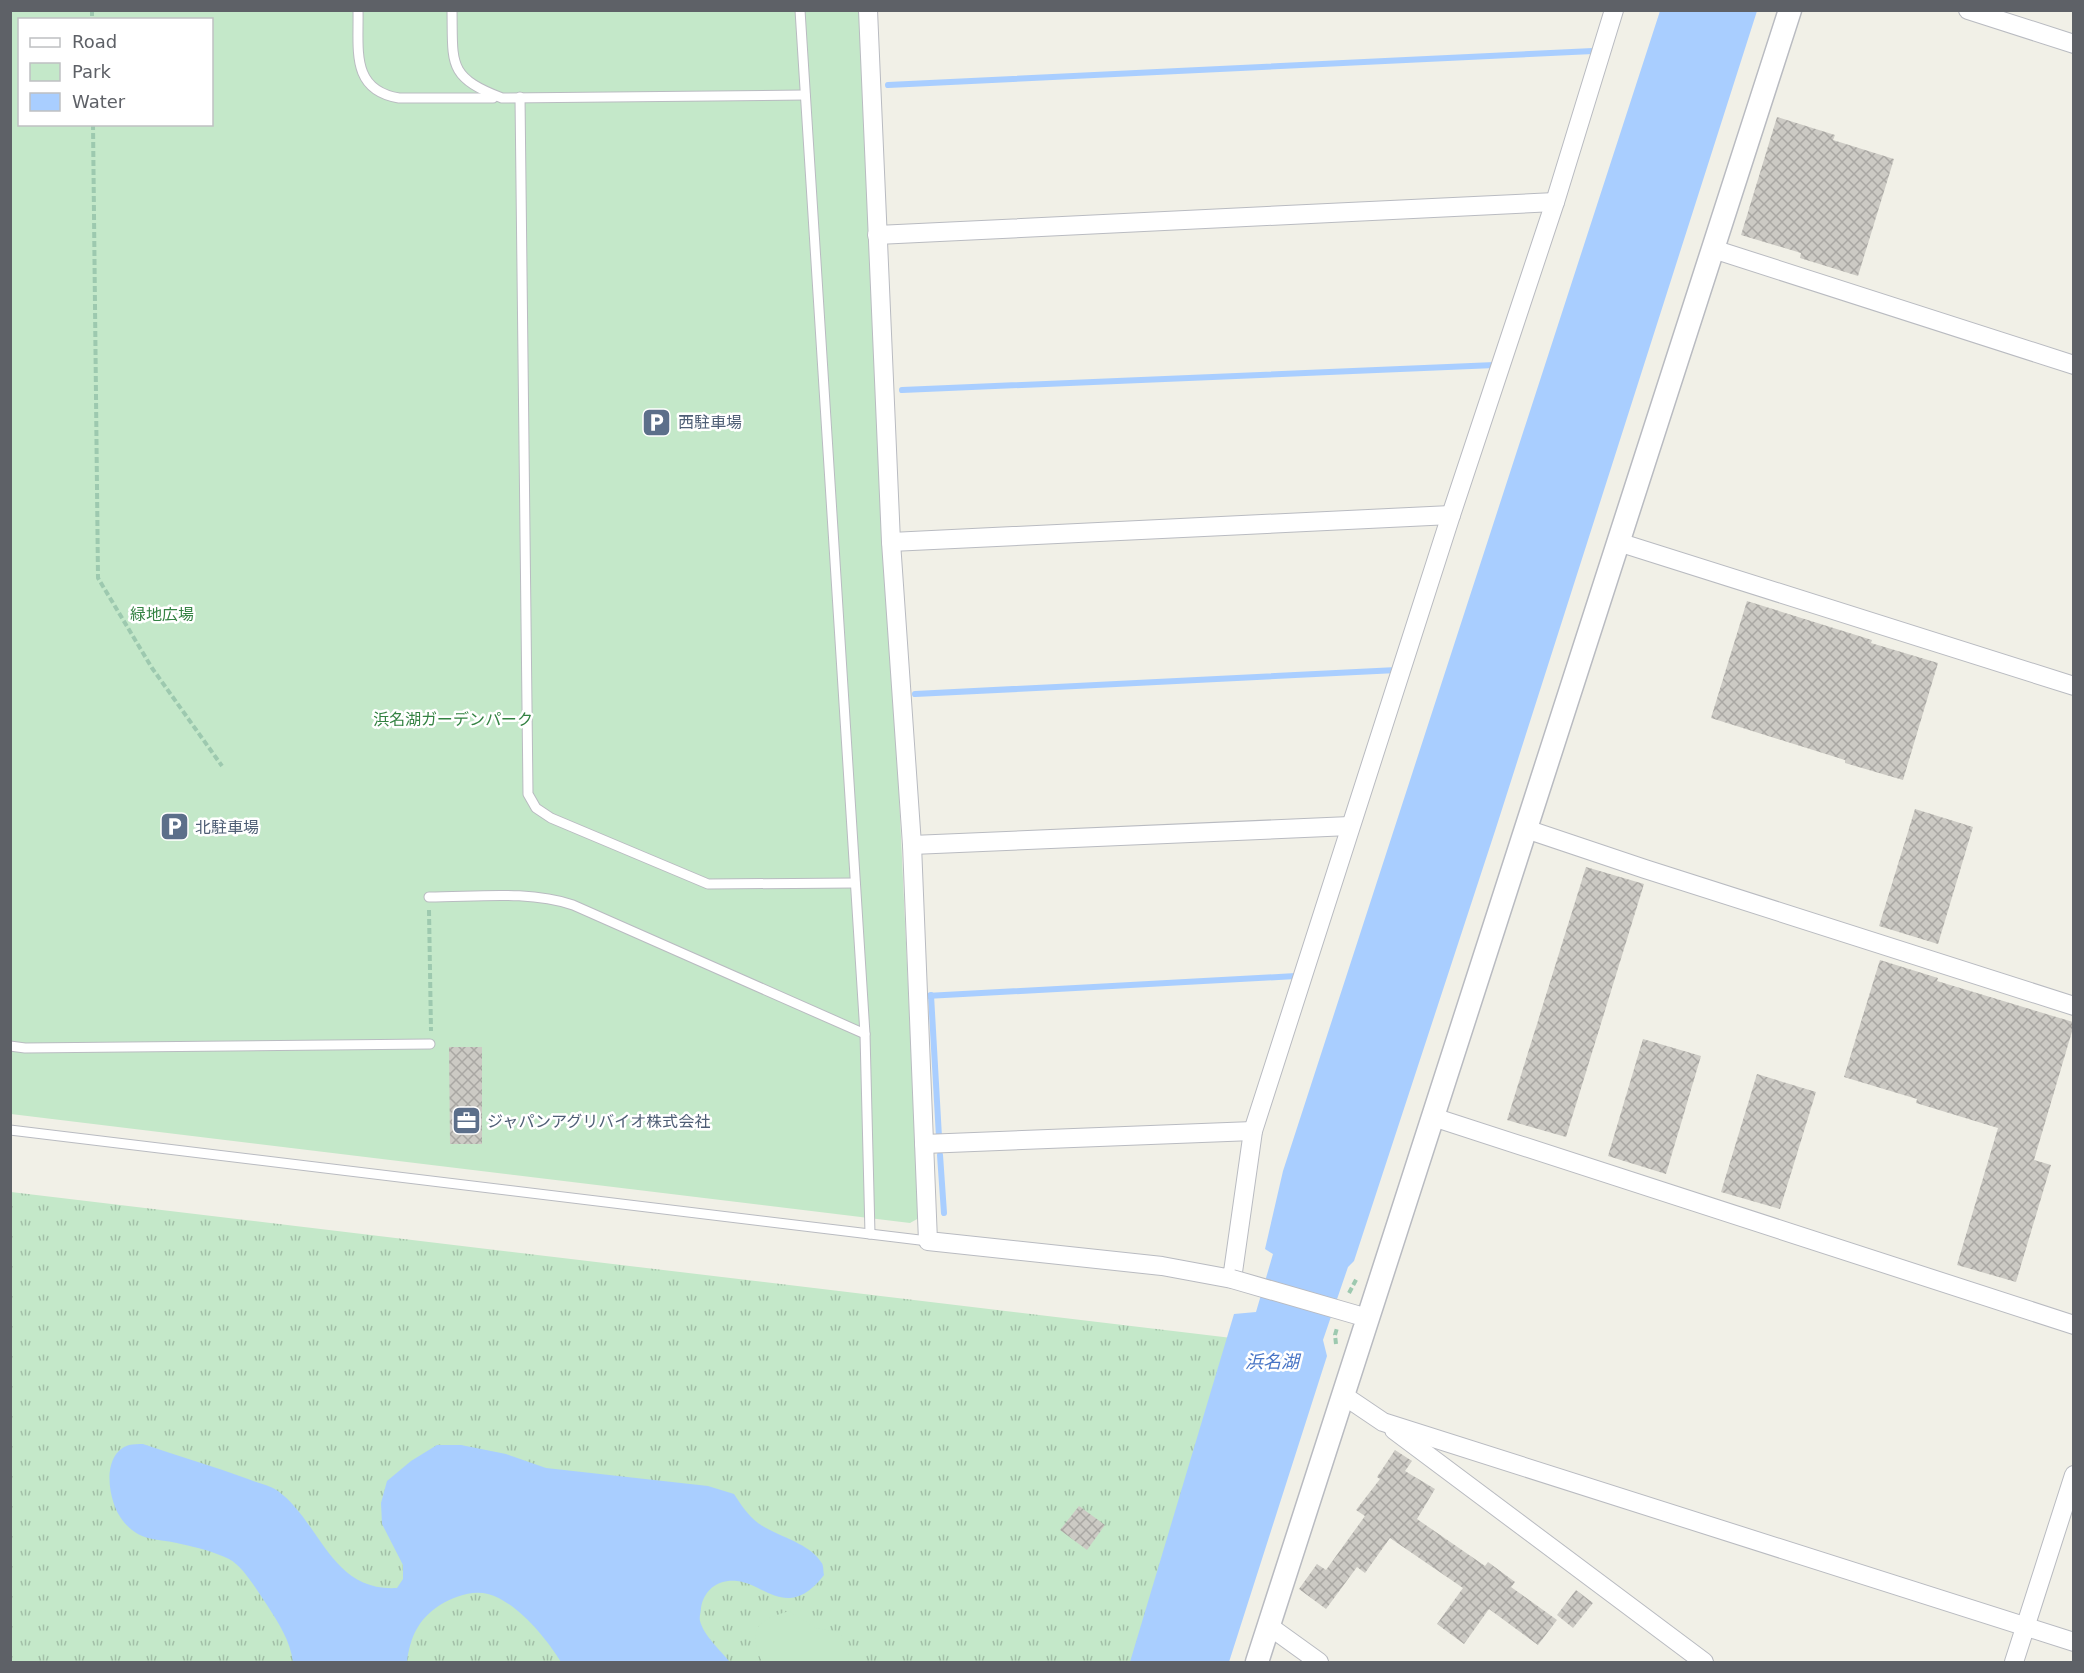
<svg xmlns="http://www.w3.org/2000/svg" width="2084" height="1673" font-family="'DejaVu Sans','Noto Sans JP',sans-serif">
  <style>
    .grass { fill: url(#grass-tufts) }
    .green { fill: #c4e8c9; fill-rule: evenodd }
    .water { fill: #a9ceff }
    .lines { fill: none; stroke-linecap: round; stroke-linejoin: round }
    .stream { stroke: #a9ceff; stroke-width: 6 }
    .building { fill: url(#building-cross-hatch) }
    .service-casing { stroke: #b9bbc1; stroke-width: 11 }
    .minor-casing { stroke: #b9bbc1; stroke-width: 20 }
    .tertiary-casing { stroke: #b9bbc1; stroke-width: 25 }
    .path { stroke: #9dc9af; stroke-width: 4; stroke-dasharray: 6 3; stroke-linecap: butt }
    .service { stroke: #fff; stroke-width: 9 }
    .minor { stroke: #fff; stroke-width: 18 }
    .tertiary { stroke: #fff; stroke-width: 22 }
    .minor-bridge-casing { stroke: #b9bbc1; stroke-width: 20; stroke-linecap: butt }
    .minor-bridge { stroke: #fff; stroke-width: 18 }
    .labels { text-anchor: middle; stroke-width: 5; stroke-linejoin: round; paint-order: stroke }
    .service-label { font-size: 16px; fill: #4e5e75; stroke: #fff; text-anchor: start }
    .park-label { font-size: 16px; fill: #338242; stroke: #fff }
    .water-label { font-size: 18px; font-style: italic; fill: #4875c6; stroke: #fff }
  </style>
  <defs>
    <pattern id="grass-tufts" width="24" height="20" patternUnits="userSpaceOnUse" patternTransform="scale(1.5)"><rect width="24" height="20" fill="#c4e8c9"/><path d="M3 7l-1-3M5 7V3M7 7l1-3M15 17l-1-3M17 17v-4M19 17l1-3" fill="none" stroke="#a2bfa7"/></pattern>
    <pattern id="building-cross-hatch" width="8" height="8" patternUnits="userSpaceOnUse" patternTransform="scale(1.5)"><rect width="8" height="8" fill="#cccac4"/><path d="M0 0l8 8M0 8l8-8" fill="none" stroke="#a9a7a3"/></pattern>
  </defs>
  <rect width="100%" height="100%" fill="#f1f0e7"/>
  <!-- grass -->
  <polygon class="grass" points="11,1192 1257,1341 1163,1662 11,1662"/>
  <!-- green -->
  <g class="green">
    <path d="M 10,11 L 862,11 L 919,1218 L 910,1223 L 11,1114 ZM 20,20 L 212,20 L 212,124 L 20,124 Z"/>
    <path d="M 789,1611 L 816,1628 L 840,1632 L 848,1653 L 849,1662 L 762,1662 C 747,1629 756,1621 789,1611 Z"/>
  </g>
  <!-- water -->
  <g class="water">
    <polygon points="1660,11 1757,11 1496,828 1354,1261 1348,1267 1323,1340 1327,1356 1229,1662 1130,1662 1234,1314 1256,1312 1273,1254 1265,1249 1283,1171"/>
    <path d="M 143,1444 C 178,1456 213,1466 248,1479 C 257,1483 269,1485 278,1491 C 321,1523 331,1592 397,1588 L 403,1579 L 403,1565 L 382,1524 L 381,1503 L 387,1481 L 411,1461 L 437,1445 L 461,1445 L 506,1454 L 546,1468 L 708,1486 L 734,1494 C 741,1505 748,1515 758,1523 C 776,1536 810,1543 821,1562 C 824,1565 823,1571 824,1575 C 816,1586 804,1597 790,1598 C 770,1599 756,1583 737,1581 C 719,1579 704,1589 701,1608 C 701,1612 699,1617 700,1621 C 704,1636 721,1651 730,1662 L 561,1662 C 546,1638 517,1602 488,1594 C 471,1590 454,1597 440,1605 C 418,1619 410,1638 407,1662 L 293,1662 C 290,1640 279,1624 267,1605 C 257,1591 244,1567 229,1559 C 215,1552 196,1547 181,1544 C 158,1538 141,1543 123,1521 C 108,1503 100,1454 129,1445 C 133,1444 139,1444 143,1444 Z"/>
  </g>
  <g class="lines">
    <!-- stream -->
    <g class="stream">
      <polyline points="888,85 1593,51"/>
      <polyline points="902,390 1495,365"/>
      <polyline points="915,694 1397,670"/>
      <polyline points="931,995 939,1137"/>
      <polyline points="926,996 1296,976"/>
      <polyline points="940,1155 944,1213"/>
    </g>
  </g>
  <!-- building -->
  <g class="building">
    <polygon points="1777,117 1835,135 1833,140 1894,159 1858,276 1800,258 1801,253 1741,235"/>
    <polygon points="1747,601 1872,640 1871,643 1938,663 1903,780 1845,763 1845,760 1711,718"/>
    <polygon points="1915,809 1973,827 1938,944 1879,926"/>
    <polygon points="1586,867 1644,884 1566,1137 1507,1120"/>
    <polygon points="1880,960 1938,978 1937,981 2073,1022 2073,1028 2034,1160 2051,1165 2016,1282 1957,1265 1998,1128 1916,1103 1917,1099 1844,1077"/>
    <polygon points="1643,1039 1701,1056 1666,1174 1608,1156"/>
    <polygon points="449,1047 482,1047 482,1144 450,1144"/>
    <polygon points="1757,1074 1816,1092 1780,1209 1721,1192"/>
    <polygon points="1395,1450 1412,1461 1405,1471 1435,1489 1417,1519 1485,1566 1488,1562 1515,1582 1511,1587 1557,1620 1538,1645 1489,1609 1464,1644 1437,1624 1463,1588 1390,1538 1365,1573 1357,1567 1326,1609 1299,1589 1317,1564 1326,1570 1365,1516 1356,1510 1380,1479 1377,1477"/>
    <polygon points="1079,1506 1105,1525 1087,1550 1060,1530"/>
    <polygon points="1576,1590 1593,1603 1573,1628 1557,1615"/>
  </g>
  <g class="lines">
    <defs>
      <g id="service">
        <path d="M 358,10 C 359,49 350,90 399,98 L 493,98"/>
        <path d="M 452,10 C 453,64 447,77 502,98 L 805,95"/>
        <polyline points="800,10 865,1034 870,1234"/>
        <polyline points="520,97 528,794 536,808 551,818 708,884 855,883"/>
        <path d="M 429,897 C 476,897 528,890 573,905 L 865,1034"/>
        <polyline points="10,1046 25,1048 430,1044"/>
        <polyline points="10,1130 928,1241"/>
      </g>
      <g id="minor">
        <polyline points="868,10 891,542 912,845 928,1241 1162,1266 1232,1279 1253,1131 1451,515 1555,202 1614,10"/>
        <polyline points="1968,10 2074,44"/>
        <polyline points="877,235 1555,202"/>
        <polyline points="1713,249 2074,365"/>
        <polyline points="891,542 1451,515"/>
        <polyline points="1618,542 2074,686"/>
        <polyline points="1526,829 1645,869 2074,1006"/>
        <polyline points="912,845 1350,826"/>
        <polyline points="1433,1117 2074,1325"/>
        <polyline points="924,1144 1253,1131"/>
        <polyline points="1343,1395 1383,1422 2074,1642"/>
        <polyline points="1394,1430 1704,1662"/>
        <polyline points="1269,1626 1319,1662"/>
        <polyline points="2014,1662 2074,1475"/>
      </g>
      <polyline id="tertiary" points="1257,1662 1790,10"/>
    </defs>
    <!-- service casing -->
    <use href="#service" class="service-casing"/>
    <!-- minor casing -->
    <use href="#minor" class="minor-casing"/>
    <!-- tertiary casing -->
    <use href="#tertiary" class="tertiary-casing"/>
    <!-- path -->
    <g class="path">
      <polyline points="92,10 92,20"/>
      <polyline points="93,124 98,578 152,668 222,766"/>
      <polyline points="429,910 431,1031"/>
      <polyline points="1349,1293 1357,1278"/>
      <polyline points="1336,1344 1335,1335 1337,1328"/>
    </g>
    <!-- service -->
    <use href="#service" class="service"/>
    <!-- minor -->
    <use href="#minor" class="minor"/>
    <!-- tertiary -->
    <use href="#tertiary" class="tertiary"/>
    <defs>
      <polyline id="minor-bridge" points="1232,1279 1357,1315"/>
    </defs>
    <!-- minor-bridge casing -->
    <use href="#minor-bridge" class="minor-bridge-casing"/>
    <!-- minor-bridge -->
    <use href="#minor-bridge" class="minor-bridge"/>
  </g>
  <!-- icons -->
  <defs>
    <symbol id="parking-square" viewBox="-11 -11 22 22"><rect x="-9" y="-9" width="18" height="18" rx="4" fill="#5c6f8a" stroke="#fff"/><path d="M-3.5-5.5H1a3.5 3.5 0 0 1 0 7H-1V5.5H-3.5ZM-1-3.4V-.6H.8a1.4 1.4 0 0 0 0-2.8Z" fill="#fff"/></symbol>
    <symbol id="office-square" viewBox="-11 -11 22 22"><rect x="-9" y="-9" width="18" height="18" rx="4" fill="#5c6f8a" stroke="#fff"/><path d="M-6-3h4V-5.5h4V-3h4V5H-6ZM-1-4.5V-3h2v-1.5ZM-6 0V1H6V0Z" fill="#fff"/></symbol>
  </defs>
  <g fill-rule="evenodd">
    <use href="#parking-square" x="640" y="406" width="33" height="33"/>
    <use href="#parking-square" x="158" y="810" width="33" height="33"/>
    <use href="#office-square" x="450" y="1104" width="33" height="33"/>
  </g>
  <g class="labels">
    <!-- service labels -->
    <g class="service-label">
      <text x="678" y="428">西駐車場</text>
      <text x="195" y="833">北駐車場</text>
      <text x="487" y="1127">ジャパンアグリバイオ株式会社</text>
    </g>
    <!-- park labels -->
    <g class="park-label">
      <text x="162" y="620">緑地広場</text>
      <text x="453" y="725">浜名湖ガーデンパーク</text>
    </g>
    <!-- water labels -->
    <g class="water-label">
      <text x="1272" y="1368">浜名湖</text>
    </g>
  </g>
  <!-- border -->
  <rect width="2084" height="1673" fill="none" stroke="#5e6167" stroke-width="24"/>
  <!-- legend -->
  <rect x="18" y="18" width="195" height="108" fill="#ffffff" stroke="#bfc0c2" stroke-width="1.5"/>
  <rect x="30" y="38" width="30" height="9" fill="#ffffff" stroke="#bfc0c2" stroke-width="1.5"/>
  <text x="72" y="48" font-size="18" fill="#5e6167">Road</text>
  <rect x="30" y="63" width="30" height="18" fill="#c4e8c9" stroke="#bfc0c2" stroke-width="1.5"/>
  <text x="72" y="78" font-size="18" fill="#5e6167">Park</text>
  <rect x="30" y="93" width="30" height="18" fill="#a9ceff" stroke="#bfc0c2" stroke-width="1.5"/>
  <text x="72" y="108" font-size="18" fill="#5e6167">Water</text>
</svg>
